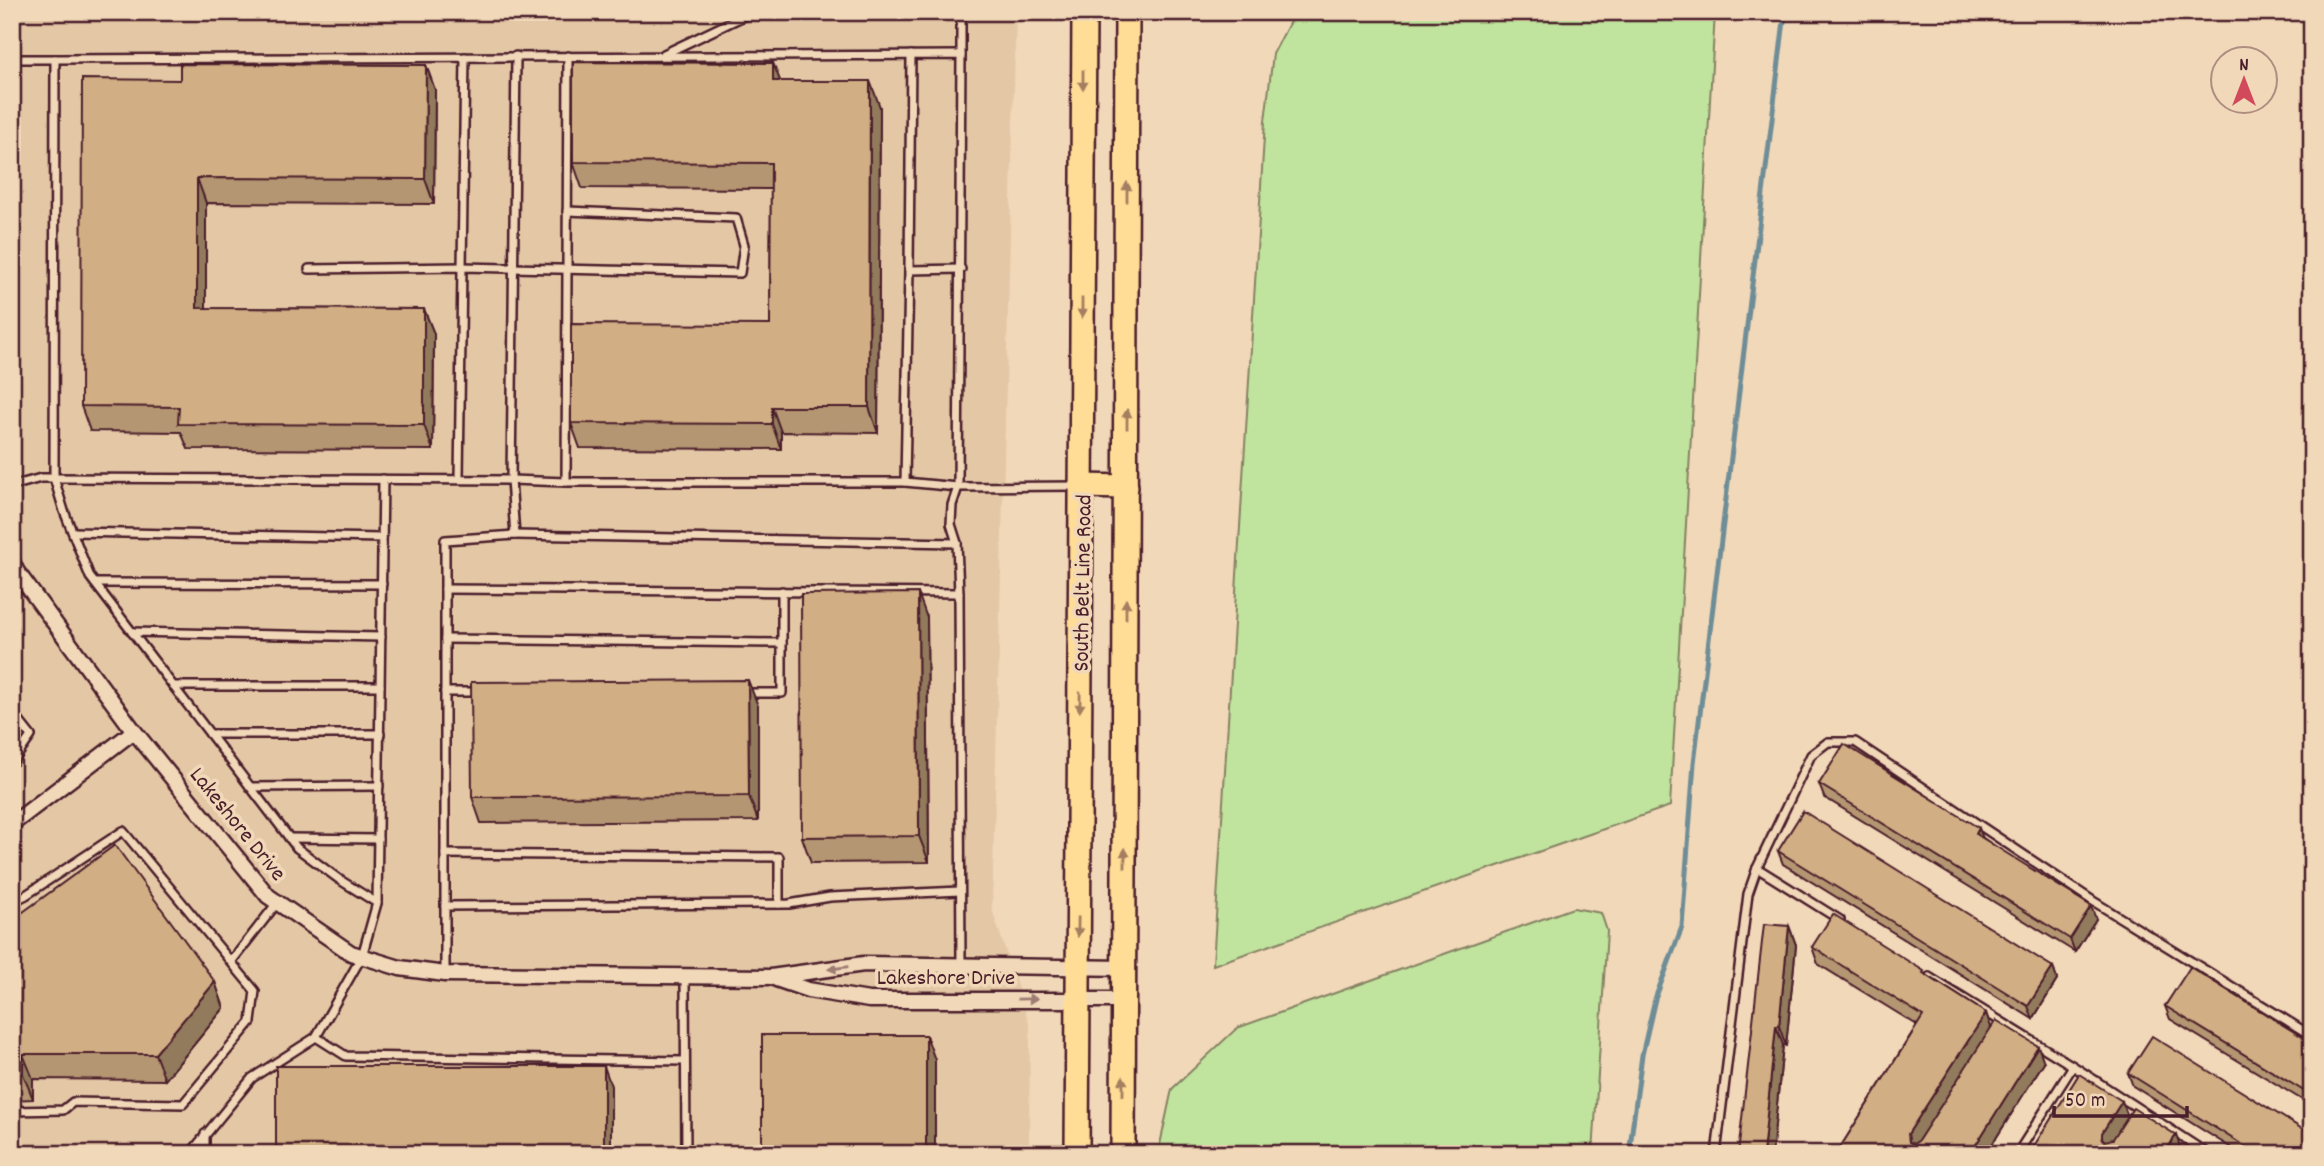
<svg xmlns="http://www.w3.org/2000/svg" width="2324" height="1166" font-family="Dekko,sans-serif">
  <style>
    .built { fill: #e4c8a6 }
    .green { fill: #c0e49d; stroke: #858264; stroke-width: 2 }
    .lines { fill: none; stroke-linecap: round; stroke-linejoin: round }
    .stream { stroke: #6e8d97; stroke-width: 5 }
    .service-casing { stroke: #4a1f2b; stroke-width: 12 }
    .minor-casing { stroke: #4a1f2b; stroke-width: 19 }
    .primary-casing { stroke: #4a1f2b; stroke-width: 28 }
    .service { stroke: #f1d8b9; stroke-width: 7 }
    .minor { stroke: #f1d8b9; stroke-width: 14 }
    .primary { stroke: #ffdd96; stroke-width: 23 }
    .wall { fill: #b49672; stroke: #4a1f2b; stroke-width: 2 }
    .shaded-wall { fill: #927a5c; stroke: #4a1f2b; stroke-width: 2 }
    .building { fill: #d1ae84; stroke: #4a1f2b; stroke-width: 2 }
    .oneway { fill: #a47e60 }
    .oneway2 { fill: #9e7c72 }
    .labels { text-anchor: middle; stroke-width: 7; stroke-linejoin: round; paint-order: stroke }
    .street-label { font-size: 23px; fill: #4a1f2b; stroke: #f1d8b9 }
  </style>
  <rect width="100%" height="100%" fill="#f1d8b9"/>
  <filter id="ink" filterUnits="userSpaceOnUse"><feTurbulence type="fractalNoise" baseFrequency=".0143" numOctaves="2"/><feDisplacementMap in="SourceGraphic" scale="14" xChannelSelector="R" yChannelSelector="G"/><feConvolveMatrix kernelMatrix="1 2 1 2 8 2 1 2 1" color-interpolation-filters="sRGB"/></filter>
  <g filter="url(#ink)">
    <!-- built -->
    <polygon class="built" points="12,12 1016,12 992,909 1030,1026 1029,1154 12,1154"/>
    <!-- green -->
    <g class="green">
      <polygon points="1295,12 1715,12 1670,806 1213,965 1265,121 1273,54"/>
      <polygon points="1573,908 1601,913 1607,931 1593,1154 1158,1154 1172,1089 1237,1028"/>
    </g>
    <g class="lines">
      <!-- stream -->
      <polyline class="stream" points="1629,1154 1642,1055 1655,999 1682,927 1694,763 1785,12"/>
      <defs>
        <g id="service">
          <polyline points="961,12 961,55"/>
          <polyline points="664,54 752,12"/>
          <polyline points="12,59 55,59 54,478 64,511 90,577 297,848 340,880 377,903 362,956 316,1037 252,1078 190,1154"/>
          <polyline points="55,59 961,55 958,487 952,505 951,524 957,543 959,593 961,965"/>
          <polyline points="309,269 462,267 740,273 744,245 736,218 567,211"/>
          <polyline points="909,270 911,55"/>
          <polyline points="459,479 465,57"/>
          <polyline points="566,482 568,56"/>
          <polyline points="905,482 909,270 961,269"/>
          <polyline points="12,486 41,478 54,478 511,480 566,482 905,482 958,487 1078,486"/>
          <polyline points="73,532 382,538"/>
          <polyline points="515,535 957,543"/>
          <polyline points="95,583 382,584"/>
          <polyline points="445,589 959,593"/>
          <polyline points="132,632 381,637"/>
          <polyline points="445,639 782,643"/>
          <polyline points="173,686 380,686"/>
          <polyline points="445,692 479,692"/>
          <polyline points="743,693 782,693 782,591"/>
          <polyline points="12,712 31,736 12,763"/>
          <polyline points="210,734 380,734"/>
          <polyline points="250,787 379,786"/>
          <polyline points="289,838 378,839"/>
          <polyline points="445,854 779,857 779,904"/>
          <polyline points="1757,868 1840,920"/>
          <polyline points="12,902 26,895 123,831 255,991 251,1022 183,1104 73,1102 63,1110 12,1111"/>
          <polyline points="377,903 383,479"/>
          <polyline points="445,906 789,904 830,897 960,891"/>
          <polyline points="231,962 277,903"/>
          <polyline points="445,974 445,540 515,535 511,480 516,56"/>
          <polyline points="685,977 686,1154"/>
          <polyline points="1929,977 2073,1066 2208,1154"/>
          <polyline points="316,1037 346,1056 685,1061"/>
          <polyline points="205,1154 205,1134"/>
          <polyline points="1716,1154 1748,894 1757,868 1811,755 1828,742 1855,742 2093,901 2312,1036"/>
          <polyline points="2017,1154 2073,1066"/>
        </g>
        <g id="minor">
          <polyline points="12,562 17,572 134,731 268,896 351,953 400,968 445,974 771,977 864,964 1125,968"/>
          <polyline points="12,824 134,731"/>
          <polyline points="776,979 808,990 869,1000 1124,1000"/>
        </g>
        <g id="primary">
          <polyline points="1082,486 1126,487"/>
          <polyline points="1077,1154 1084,12"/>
          <polyline points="1123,1154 1127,12"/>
        </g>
      </defs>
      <!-- service casing -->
      <use href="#service" class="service-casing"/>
      <!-- minor casing -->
      <use href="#minor" class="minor-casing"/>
      <!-- primary casing -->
      <use href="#primary" class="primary-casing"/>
      <!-- service -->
      <use href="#service" class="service"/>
      <!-- minor -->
      <use href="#minor" class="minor"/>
      <!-- primary -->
      <use href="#primary" class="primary"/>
    </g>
    <!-- wall -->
    <g class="wall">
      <polygon points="773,63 780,81 880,107 878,433 781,432 781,449 580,448 571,423 770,325 771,189 582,188 573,162"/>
      <polygon points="426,65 435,90 434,204 206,203 206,308 424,309 434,334 433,450 188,449 181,432 90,431 81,406 180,80"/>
      <polygon points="927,618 929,862 811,863 802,837"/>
      <polygon points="758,706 758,821 481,823 472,797"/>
      <polygon points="1819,784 1983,838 2096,919 2075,952 1824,797"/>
      <polygon points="1778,851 2053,967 2057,980 2033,1019 1783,864"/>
      <polygon points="12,920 215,982 224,1008 165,1080 33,1079 33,1099 12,1100"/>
      <polygon points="1789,926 1796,945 1786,1046 1783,1045 1772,1154 1738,1154"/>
      <polygon points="1812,947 1925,974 1986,1013 1991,1028 2044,1062 1986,1154 1836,1154 1917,1025 1818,964"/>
      <polygon points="2165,1006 2312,1043 2312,1106 2170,1019"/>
      <polygon points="2128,1073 2312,1154 2241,1154 2133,1086"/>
    </g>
    <!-- shaded-wall -->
    <g class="shaded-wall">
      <polygon points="773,63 783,88 773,81"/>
      <polygon points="426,65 435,90 434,204 425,179"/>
      <polygon points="870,81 880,107 878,433 869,407"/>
      <polygon points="197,178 206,203 206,334 197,308"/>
      <polygon points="424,309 434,334 433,450 424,425"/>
      <polygon points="772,407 781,432 781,449 772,424"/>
      <polygon points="918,593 927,618 929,862 919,836"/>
      <polygon points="748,680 758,706 758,821 749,796"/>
      <polygon points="1979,828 1984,841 1976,834"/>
      <polygon points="2091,906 2096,919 2075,952 2070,939"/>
      <polygon points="1789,926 1796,945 1786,1046 1779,1026"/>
      <polygon points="2053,967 2057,980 2033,1019 2028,1006"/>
      <polygon points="215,982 224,1008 165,1080 155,1054"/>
      <polygon points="1986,1013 1992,1030 1914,1151 1909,1142 1908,1134"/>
      <polygon points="1776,1026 1783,1045 1772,1154 1763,1154"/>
      <polygon points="926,1035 935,1060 935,1154 926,1154"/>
      <polygon points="2038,1046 2044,1062 1986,1154 1970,1154"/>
      <polygon points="23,1054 33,1079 33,1099 23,1074"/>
      <polygon points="604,1066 611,1086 611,1154 604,1154"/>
      <polygon points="2122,1101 2129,1119 2109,1151 2102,1138 2102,1133"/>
      <polygon points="2176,1135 2182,1153 2182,1154 2164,1154"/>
    </g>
    <!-- building -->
    <g class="building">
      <polygon points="573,62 773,63 773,81 870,81 869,407 772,407 772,424 571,423 571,324 770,325 771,163 573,162"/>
      <polygon points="180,64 426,65 425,179 197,178 197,308 424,309 424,425 178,424 179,407 81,406 82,79 180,80"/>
      <polygon points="918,593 919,836 802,837 801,594"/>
      <polygon points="748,680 749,796 472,797 471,682"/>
      <polygon points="1844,744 1979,828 1976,834 2091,906 2070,939 1819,784"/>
      <polygon points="1803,811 2053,967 2028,1006 1778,851"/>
      <polygon points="115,845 215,982 155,1054 23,1054 23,1074 12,1074 12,920"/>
      <polygon points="1833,914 1924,971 1923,973 1986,1013 1908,1134 1909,1142 1913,1144 1918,1141 1996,1020 2038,1046 1970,1154 1836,1154 1923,1016 1812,947"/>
      <polygon points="1764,924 1789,926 1779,1026 1776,1026 1763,1154 1738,1154"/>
      <polygon points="2190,967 2312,1043 2312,1096 2165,1006"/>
      <rect x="762" y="1035" width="164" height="119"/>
      <polygon points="2152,1036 2312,1135 2312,1154 2257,1154 2128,1073"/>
      <rect x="276" y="1066" width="328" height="88"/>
      <polygon points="2079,1074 2122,1101 2102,1133 2102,1138 2105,1141 2113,1139 2133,1108 2176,1135 2164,1154 2029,1154"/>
      <polygon points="2201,1147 2212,1154 2196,1154"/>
    </g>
    <!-- one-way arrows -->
    <defs><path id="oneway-solid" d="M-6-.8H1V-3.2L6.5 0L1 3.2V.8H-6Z" transform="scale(1.75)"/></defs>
    <g class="oneway">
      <use href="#oneway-solid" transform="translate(1083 80) rotate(90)"/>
      <use href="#oneway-solid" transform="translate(1127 192) rotate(-90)"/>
      <use href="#oneway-solid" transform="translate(1082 308) rotate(90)"/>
      <use href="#oneway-solid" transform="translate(1127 419) rotate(-90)"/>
      <use href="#oneway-solid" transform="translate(1126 609) rotate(-90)"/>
      <use href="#oneway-solid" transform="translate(1080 702) rotate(91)"/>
      <use href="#oneway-solid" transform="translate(1125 858) rotate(-90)"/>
      <use href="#oneway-solid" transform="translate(1078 927) rotate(91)"/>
      <use href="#oneway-solid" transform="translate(1123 1086) rotate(-90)"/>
    </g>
    <g class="oneway2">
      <use href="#oneway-solid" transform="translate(838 968) rotate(172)"/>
      <use href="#oneway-solid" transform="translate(1027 999) rotate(-1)"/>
    </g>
  </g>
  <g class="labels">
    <!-- street labels -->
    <g class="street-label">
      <text transform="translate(1081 583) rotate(-89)" y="8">South Belt Line Road</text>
      <text transform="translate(239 823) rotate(51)" y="8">Lakeshore Drive</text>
      <text x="946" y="984">Lakeshore Drive</text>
    </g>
  </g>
  <!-- margin -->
  <rect width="2324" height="1166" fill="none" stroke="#f1d8b9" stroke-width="42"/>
  <rect x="21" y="21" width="2282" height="1124" fill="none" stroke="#4a1f2b" stroke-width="2.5" filter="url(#ink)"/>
  <!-- north arrow -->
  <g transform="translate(2244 80)"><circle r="33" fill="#f1d8b9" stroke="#ae8e80" stroke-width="2"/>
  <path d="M0-5L12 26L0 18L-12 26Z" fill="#d1495b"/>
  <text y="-10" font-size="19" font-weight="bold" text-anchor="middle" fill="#4a1f2b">N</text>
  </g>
  <!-- scale -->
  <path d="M2054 1106v10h133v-10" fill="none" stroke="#4a1f2b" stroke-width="3.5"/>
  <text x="2065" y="1106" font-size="21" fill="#4a1f2b" stroke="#f1d8b9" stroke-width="5" paint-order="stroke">50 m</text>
</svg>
